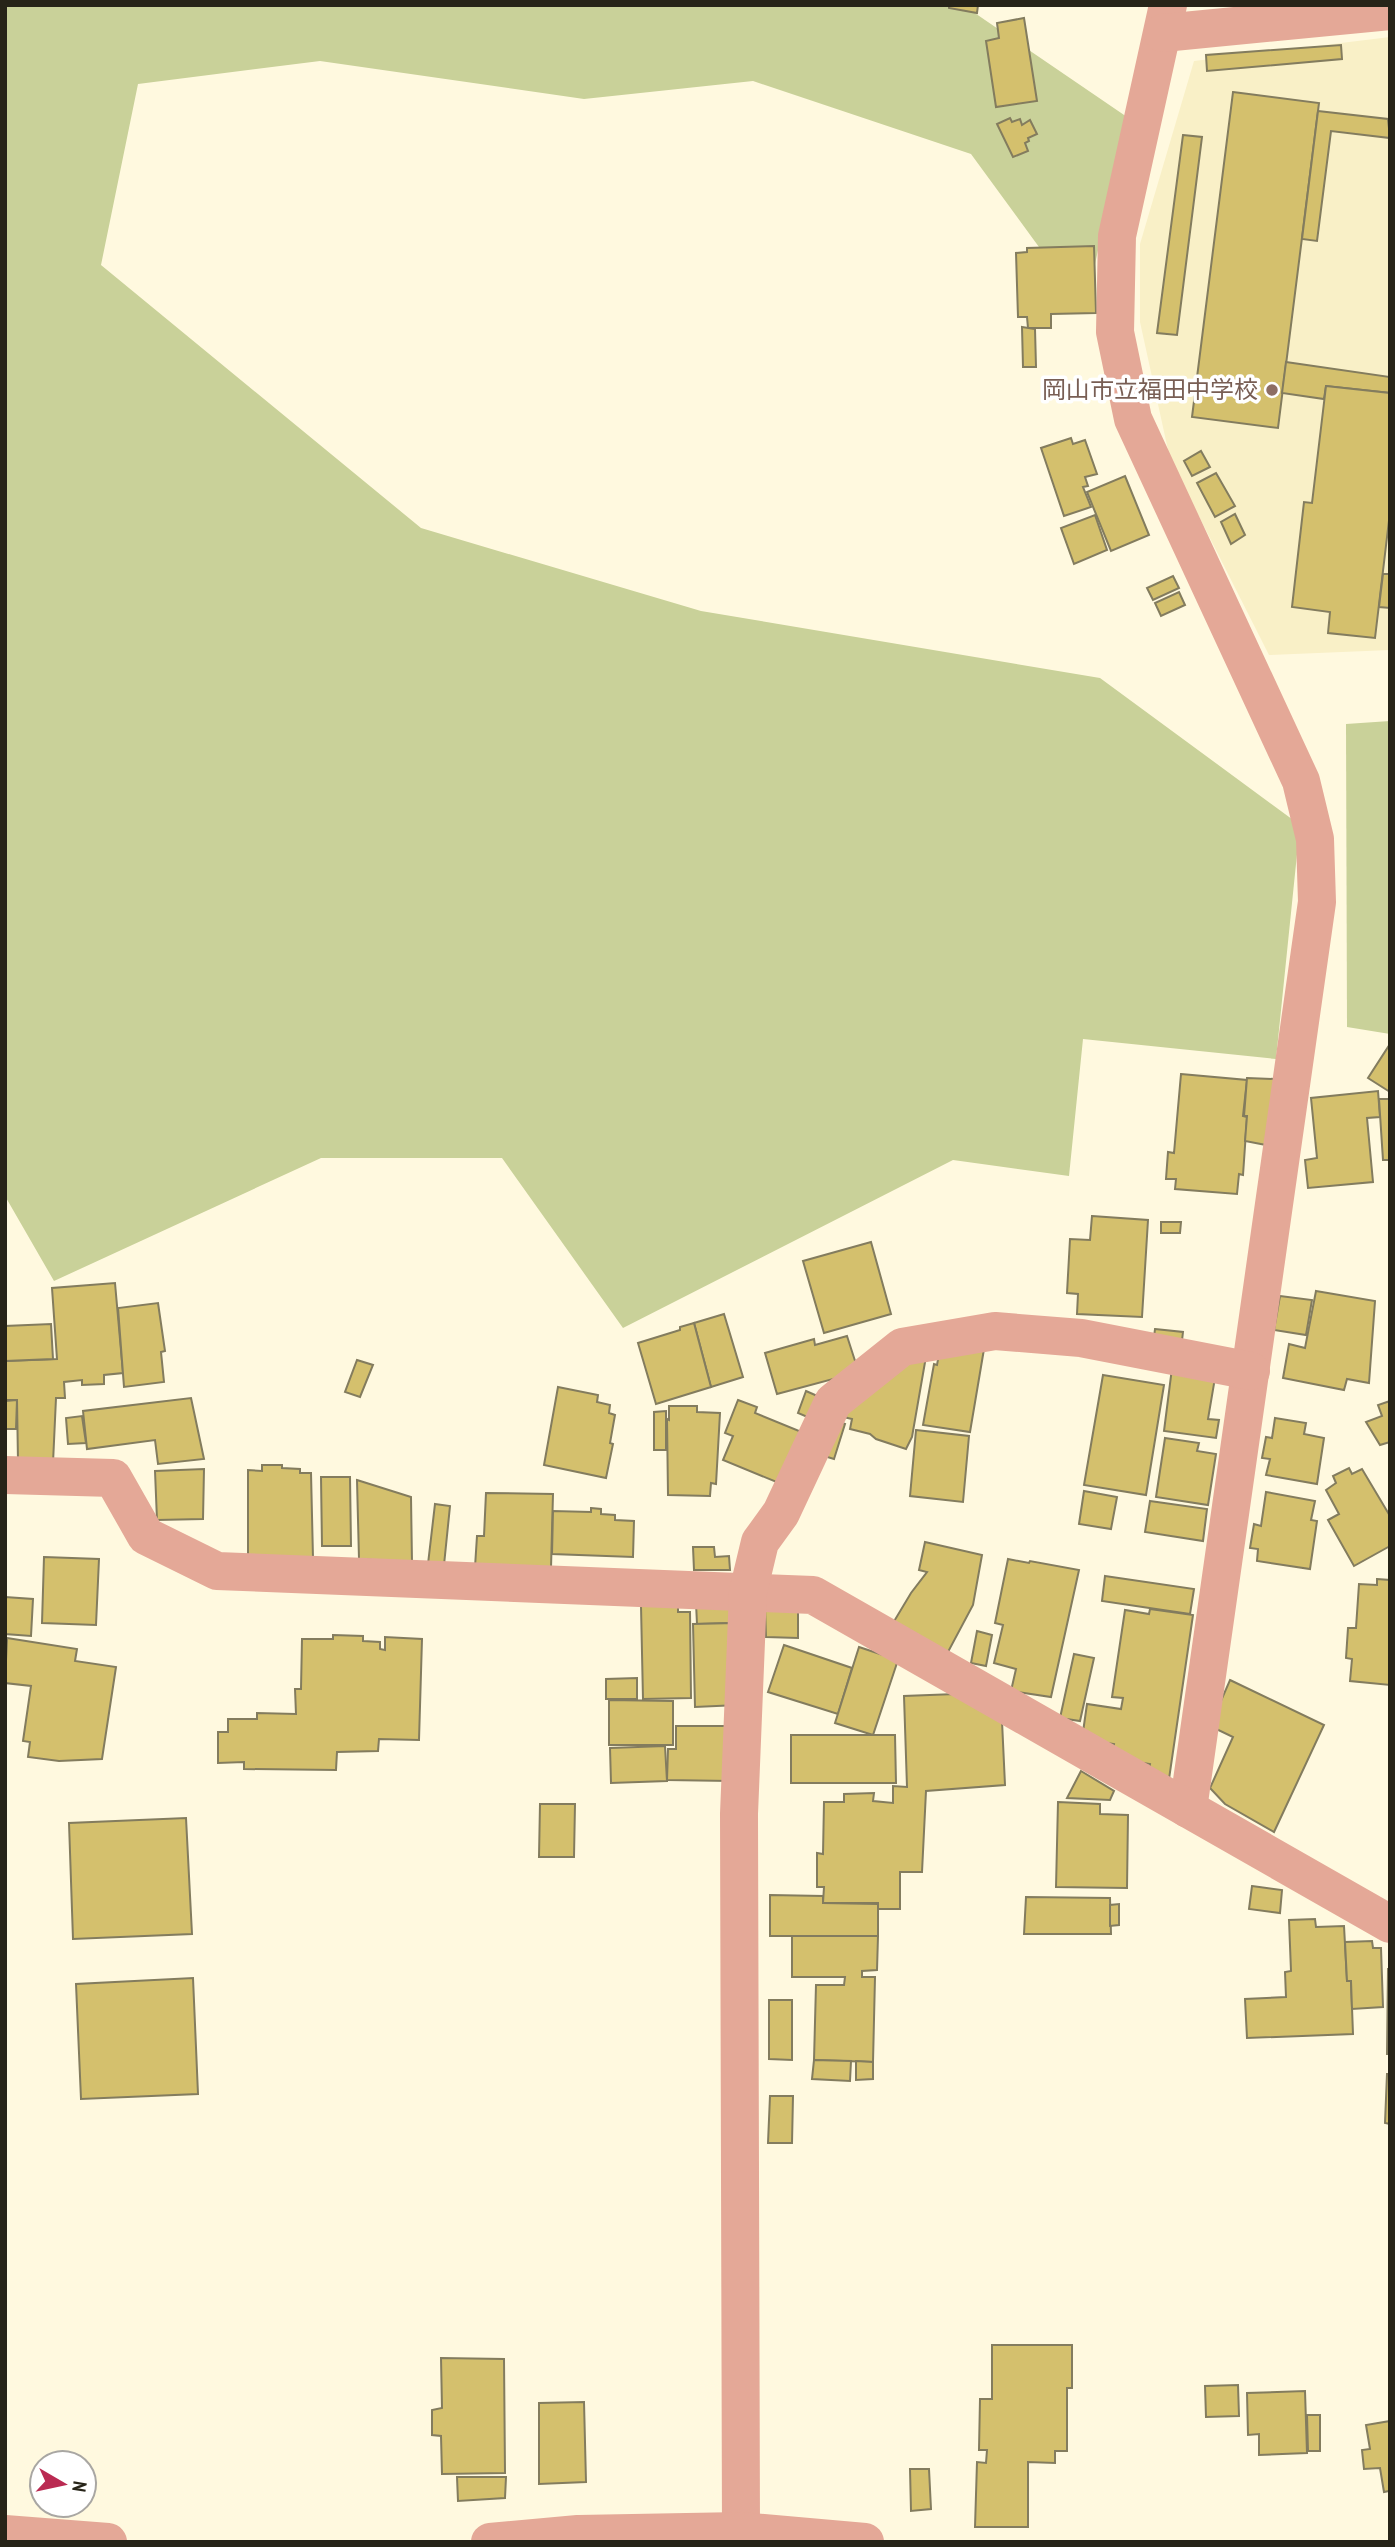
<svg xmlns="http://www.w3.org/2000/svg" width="1395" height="2547" font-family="'PT Sans Narrow','Noto Sans JP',sans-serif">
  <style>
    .built { fill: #f9f0c7 }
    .green { fill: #c9d199 }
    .building { fill: #d4c06d; stroke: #837c5e; stroke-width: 2 }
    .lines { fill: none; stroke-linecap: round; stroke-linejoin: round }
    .minor { stroke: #e4a897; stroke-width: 38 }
    .education-dot { fill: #8d6e63; stroke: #fff; stroke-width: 2.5 }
    .labels { text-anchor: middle; stroke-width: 7; stroke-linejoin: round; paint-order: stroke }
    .education-label { font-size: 24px; fill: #785e54; stroke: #fff; text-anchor: end }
  </style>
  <rect width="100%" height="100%" fill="#fff9df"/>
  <!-- built -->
  <polygon class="built" points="1390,37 1390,650 1269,655 1170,459 1140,322 1140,244 1194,61"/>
  <!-- green -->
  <g class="green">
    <polygon points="5,5 963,5 1127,117 1085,310 971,154 753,81 584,99 320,61 138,84 101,265 421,528 701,611 1100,678 1300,825 1276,1059 1083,1039 1069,1176 953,1160 623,1328 502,1158 321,1158 54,1281 5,1196"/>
    <polygon points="1390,721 1390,1034 1347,1027 1346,724"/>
  </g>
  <!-- building -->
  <g class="building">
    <polygon points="949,5 978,5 977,13 949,8"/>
    <polygon points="1024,18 1037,101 996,107 986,41 999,38 997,23"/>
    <polygon points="1341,45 1342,59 1207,71 1206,55"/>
    <polygon points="1233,92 1319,103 1278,428 1192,417"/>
    <polygon points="1318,111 1388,119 1390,138 1331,131 1317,241 1302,239"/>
    <polygon points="1010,118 1012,122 1020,119 1022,125 1030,120 1037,134 1028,138 1029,141 1025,143 1028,151 1013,157 997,124"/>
    <polygon points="1183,135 1202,137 1177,335 1157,333"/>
    <polygon points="1094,246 1096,313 1051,314 1051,328 1028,328 1027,317 1018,317 1016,253 1027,252 1027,248"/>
    <polygon points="1022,327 1035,329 1036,367 1023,367"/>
    <polygon points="1286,362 1390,377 1390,393 1326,386 1324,399 1282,393"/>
    <polygon points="1326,386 1390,393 1390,512 1375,638 1328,633 1330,612 1292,607 1304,502 1312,503"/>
    <polygon points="1071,438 1073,444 1085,440 1097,474 1085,477 1088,486 1083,487 1091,507 1064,516 1041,448"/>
    <polygon points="1201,451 1210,467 1192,476 1184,461"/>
    <polygon points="1216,473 1235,506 1215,517 1197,483"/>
    <polygon points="1125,476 1149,535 1111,551 1087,492"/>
    <polygon points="1235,514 1245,535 1231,544 1221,522"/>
    <polygon points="1095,515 1107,550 1074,564 1061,528"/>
    <polygon points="1383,574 1390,574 1390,608 1379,607"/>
    <polygon points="1173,576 1179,588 1153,600 1147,588"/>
    <polygon points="1179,592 1185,605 1161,616 1155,603"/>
    <polygon points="1390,1044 1390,1092 1368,1078"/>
    <polygon points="1181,1074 1247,1080 1243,1116 1247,1117 1243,1175 1239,1174 1237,1194 1175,1189 1176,1179 1166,1179 1168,1152 1174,1153"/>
    <polygon points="1247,1078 1275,1079 1266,1145 1245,1141 1247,1116 1244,1116"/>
    <polygon points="1378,1091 1380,1117 1367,1118 1373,1182 1308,1188 1305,1160 1317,1158 1311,1098"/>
    <polygon points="1379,1099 1390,1099 1390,1160 1383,1160"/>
    <polygon points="1092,1216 1148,1220 1142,1317 1077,1314 1078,1294 1067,1293 1070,1239 1090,1240"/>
    <polygon points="1161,1222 1181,1222 1180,1233 1161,1233"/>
    <polygon points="871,1242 891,1314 824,1333 803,1261"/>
    <polygon points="115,1283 123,1373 104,1375 104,1384 82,1385 82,1380 64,1382 65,1398 56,1398 53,1463 18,1461 17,1400 5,1400 5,1361 57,1359 52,1288"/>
    <polygon points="1316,1291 1375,1301 1369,1383 1347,1379 1344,1390 1283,1378 1289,1344 1305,1348"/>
    <polygon points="1280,1296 1312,1300 1306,1335 1274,1330"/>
    <polygon points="158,1303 165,1351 161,1352 164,1382 124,1387 118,1308"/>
    <polygon points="724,1314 743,1377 711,1387 694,1323"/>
    <polygon points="694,1323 711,1387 656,1404 638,1343 680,1330 680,1327"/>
    <polygon points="51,1324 53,1359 5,1361 5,1326"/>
    <polygon points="1155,1329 1183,1332 1181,1349 1153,1345"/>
    <polygon points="847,1336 857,1367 852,1374 777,1394 765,1353 814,1339 815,1345"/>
    <polygon points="941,1343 984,1349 970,1432 923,1425 934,1364 937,1365"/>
    <polygon points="928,1345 912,1437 906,1449 876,1439 870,1434 850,1429 852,1419 835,1415"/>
    <polygon points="357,1360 373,1365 360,1397 345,1392"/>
    <polygon points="1172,1368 1216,1372 1208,1419 1219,1420 1216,1438 1164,1431"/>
    <polygon points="1103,1375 1164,1385 1146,1495 1084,1485"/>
    <polygon points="558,1387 598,1395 597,1402 610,1405 609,1413 615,1415 610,1443 613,1444 606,1478 544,1465"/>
    <polygon points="806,1391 822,1398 812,1419 798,1413"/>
    <polygon points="191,1398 204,1459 158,1464 155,1440 87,1449 83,1411"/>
    <polygon points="17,1400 16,1429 5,1429 5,1401"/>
    <polygon points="738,1400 757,1407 755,1413 804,1433 779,1483 723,1460 733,1436 725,1433"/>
    <polygon points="1390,1401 1390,1442 1380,1445 1366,1422 1382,1416 1378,1405"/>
    <polygon points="669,1406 697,1406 697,1412 720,1413 716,1484 711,1483 710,1496 668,1495 667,1419 669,1420"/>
    <polygon points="666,1411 666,1450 654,1450 654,1412"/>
    <polygon points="82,1416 86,1443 68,1444 66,1418"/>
    <polygon points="1275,1418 1306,1423 1304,1434 1324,1438 1317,1484 1266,1475 1270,1459 1262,1458 1266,1437 1272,1438"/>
    <polygon points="832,1420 845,1424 834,1459 821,1455"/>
    <polygon points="916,1430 969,1436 963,1502 910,1496"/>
    <polygon points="1165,1438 1199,1443 1197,1451 1216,1454 1208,1505 1156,1497"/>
    <polygon points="262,1465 282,1465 282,1468 300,1469 300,1473 311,1473 313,1558 248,1559 248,1470 262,1471"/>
    <polygon points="1349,1468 1352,1474 1362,1469 1390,1516 1390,1546 1354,1566 1328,1520 1339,1514 1326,1490 1336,1483 1333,1476"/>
    <polygon points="204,1469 203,1519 157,1520 155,1471"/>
    <polygon points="321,1477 350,1477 351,1546 322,1546"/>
    <polygon points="357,1480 411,1497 412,1563 359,1559"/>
    <polygon points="1084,1491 1117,1497 1111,1529 1079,1524"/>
    <polygon points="1266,1492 1315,1501 1311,1520 1317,1521 1310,1569 1257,1561 1258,1549 1250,1548 1254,1524 1261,1526"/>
    <polygon points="486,1493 553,1494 551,1568 475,1567 477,1536 484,1536"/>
    <polygon points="1150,1501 1207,1509 1203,1541 1145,1532"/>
    <polygon points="435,1504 450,1506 444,1565 428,1564"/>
    <polygon points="591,1508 601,1509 601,1514 615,1515 615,1520 634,1521 633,1557 552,1554 553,1511 591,1512"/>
    <polygon points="925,1542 982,1555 973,1605 948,1652 893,1623 911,1593 927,1572 919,1570"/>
    <polygon points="693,1547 714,1547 715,1557 729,1556 730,1570 694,1570"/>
    <polygon points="44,1557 99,1559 96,1625 42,1623"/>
    <polygon points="1008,1559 1029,1563 1030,1561 1079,1570 1051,1697 1011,1691 1016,1669 994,1663 1003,1625 995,1623"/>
    <polygon points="1105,1576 1194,1589 1190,1614 1102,1601"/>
    <polygon points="1377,1579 1390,1580 1390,1685 1350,1681 1352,1659 1346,1658 1348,1628 1356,1628 1359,1584 1377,1585"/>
    <polygon points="5,1597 33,1599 31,1636 5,1634"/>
    <polygon points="696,1603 731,1603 731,1623 697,1624"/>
    <polygon points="678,1605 678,1612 690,1612 691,1698 643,1699 641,1606"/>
    <polygon points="765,1608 798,1609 798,1638 766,1637"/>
    <polygon points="1150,1609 1193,1615 1169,1779 1148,1777 1150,1764 1112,1758 1114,1744 1082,1739 1087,1704 1121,1709 1123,1698 1112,1697 1125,1610 1149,1614"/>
    <polygon points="735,1623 738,1705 695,1707 693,1624"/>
    <polygon points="977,1631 992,1635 986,1666 971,1663"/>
    <polygon points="333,1635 363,1636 363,1641 380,1642 380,1649 385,1650 385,1637 422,1639 419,1740 379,1739 378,1751 337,1752 336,1770 244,1769 244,1762 218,1763 218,1732 228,1732 228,1719 257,1719 257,1713 296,1714 295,1689 301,1689 302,1639 333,1639"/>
    <polygon points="7,1638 77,1649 75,1661 116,1667 102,1759 59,1761 28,1757 30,1742 23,1741 31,1686 5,1683"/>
    <polygon points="784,1645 852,1668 838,1714 768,1692"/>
    <polygon points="859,1647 898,1660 873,1735 835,1723"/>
    <polygon points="1074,1654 1094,1658 1080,1721 1060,1718"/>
    <polygon points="637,1678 637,1699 606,1699 606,1679"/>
    <polygon points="1230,1680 1324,1725 1274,1832 1225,1804 1210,1788 1233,1737 1210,1726"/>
    <polygon points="956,1694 1002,1721 1005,1785 926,1791 922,1872 900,1872 900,1909 878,1909 878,1903 823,1903 824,1887 817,1887 817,1853 823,1854 824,1802 844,1802 844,1794 874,1793 873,1801 893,1803 893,1786 907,1787 904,1696"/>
    <polygon points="609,1700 673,1701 673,1745 609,1745"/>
    <polygon points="676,1726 728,1726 730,1781 667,1780 668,1749 676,1749"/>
    <polygon points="791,1735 895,1735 896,1783 791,1783"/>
    <polygon points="665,1746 667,1781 611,1783 610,1748"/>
    <polygon points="1081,1771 1114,1791 1110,1800 1067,1798"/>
    <polygon points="1058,1802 1100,1804 1100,1814 1128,1815 1127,1888 1056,1887"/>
    <polygon points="540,1804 575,1804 574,1857 539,1857"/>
    <polygon points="186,1818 192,1934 73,1939 69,1823"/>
    <polygon points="1252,1886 1282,1890 1280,1913 1249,1909"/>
    <polygon points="770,1895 823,1896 823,1903 878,1904 878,1936 770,1936"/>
    <polygon points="1026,1897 1110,1898 1111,1934 1024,1934"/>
    <polygon points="1119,1904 1119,1925 1110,1926 1110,1905"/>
    <polygon points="1315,1919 1316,1927 1344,1926 1347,1981 1351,1981 1353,2034 1247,2038 1245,1999 1286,1997 1285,1972 1291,1971 1289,1920"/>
    <polygon points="792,1936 878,1936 877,1970 862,1971 862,1977 875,1977 873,2062 814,2060 816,1985 844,1985 845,1977 792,1977"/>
    <polygon points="1372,1941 1373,1948 1381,1948 1383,2007 1352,2009 1351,1981 1347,1981 1345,1942"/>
    <polygon points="1388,1969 1390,1969 1390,2054 1387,2054"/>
    <polygon points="193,1978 198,2094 81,2099 76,1984"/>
    <polygon points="769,2000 792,2000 792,2060 769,2059"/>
    <polygon points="814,2060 851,2061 850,2081 812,2079"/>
    <polygon points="856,2061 873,2062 873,2079 856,2080"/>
    <polygon points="1387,2074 1390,2074 1390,2124 1385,2123"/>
    <polygon points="770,2096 793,2096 792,2143 768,2143"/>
    <polygon points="992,2345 1072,2345 1072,2388 1067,2388 1067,2451 1055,2451 1055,2463 1028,2462 1028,2527 975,2527 977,2462 986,2463 987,2450 979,2450 980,2399 992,2399"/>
    <polygon points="441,2358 504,2359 505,2473 442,2474 441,2436 432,2435 432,2410 442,2408"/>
    <polygon points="1238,2385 1239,2416 1206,2417 1205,2386"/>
    <polygon points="1305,2391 1307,2453 1259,2455 1259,2434 1248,2435 1247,2393"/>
    <polygon points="584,2402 586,2482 539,2484 539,2403"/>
    <polygon points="1307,2415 1320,2415 1320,2451 1308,2451"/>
    <polygon points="1390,2421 1390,2498 1389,2491 1384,2492 1380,2468 1364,2469 1362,2450 1370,2449 1366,2425"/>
    <polygon points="910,2469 929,2469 931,2509 911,2511"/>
    <polygon points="457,2477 506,2477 505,2498 458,2501"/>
  </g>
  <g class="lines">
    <!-- minor -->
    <g class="minor">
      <polyline points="1168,5 1117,236 1115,332 1133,419 1301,781 1315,839 1317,902 1188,1809"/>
      <polyline points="1163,33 1390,11"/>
      <polyline points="5,1475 113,1478 146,1536 217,1571 813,1595 1390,1924"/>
      <polyline points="741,2531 739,1814 748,1592 760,1542 781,1513 833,1402 902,1347 995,1331 1081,1338 1251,1371"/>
      <polyline points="5,2534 108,2542"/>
      <polyline points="490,2542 578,2534 741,2531 865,2542"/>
    </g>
  </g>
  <!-- markers -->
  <circle class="education-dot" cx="1272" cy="390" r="7"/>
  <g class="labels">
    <!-- education labels -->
    <g class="education-label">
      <text x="1258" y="398">岡山市立福田中学校</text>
    </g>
  </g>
  <!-- border -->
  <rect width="1395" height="2547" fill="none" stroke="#272418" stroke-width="14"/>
  <!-- north arrow -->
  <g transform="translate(63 2484) rotate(99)"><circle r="33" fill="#ffffff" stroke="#a9a7a3" stroke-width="2"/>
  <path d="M0-5L12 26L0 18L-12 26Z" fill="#ba2a52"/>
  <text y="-10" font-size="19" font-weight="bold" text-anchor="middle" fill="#272418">N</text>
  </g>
</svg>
